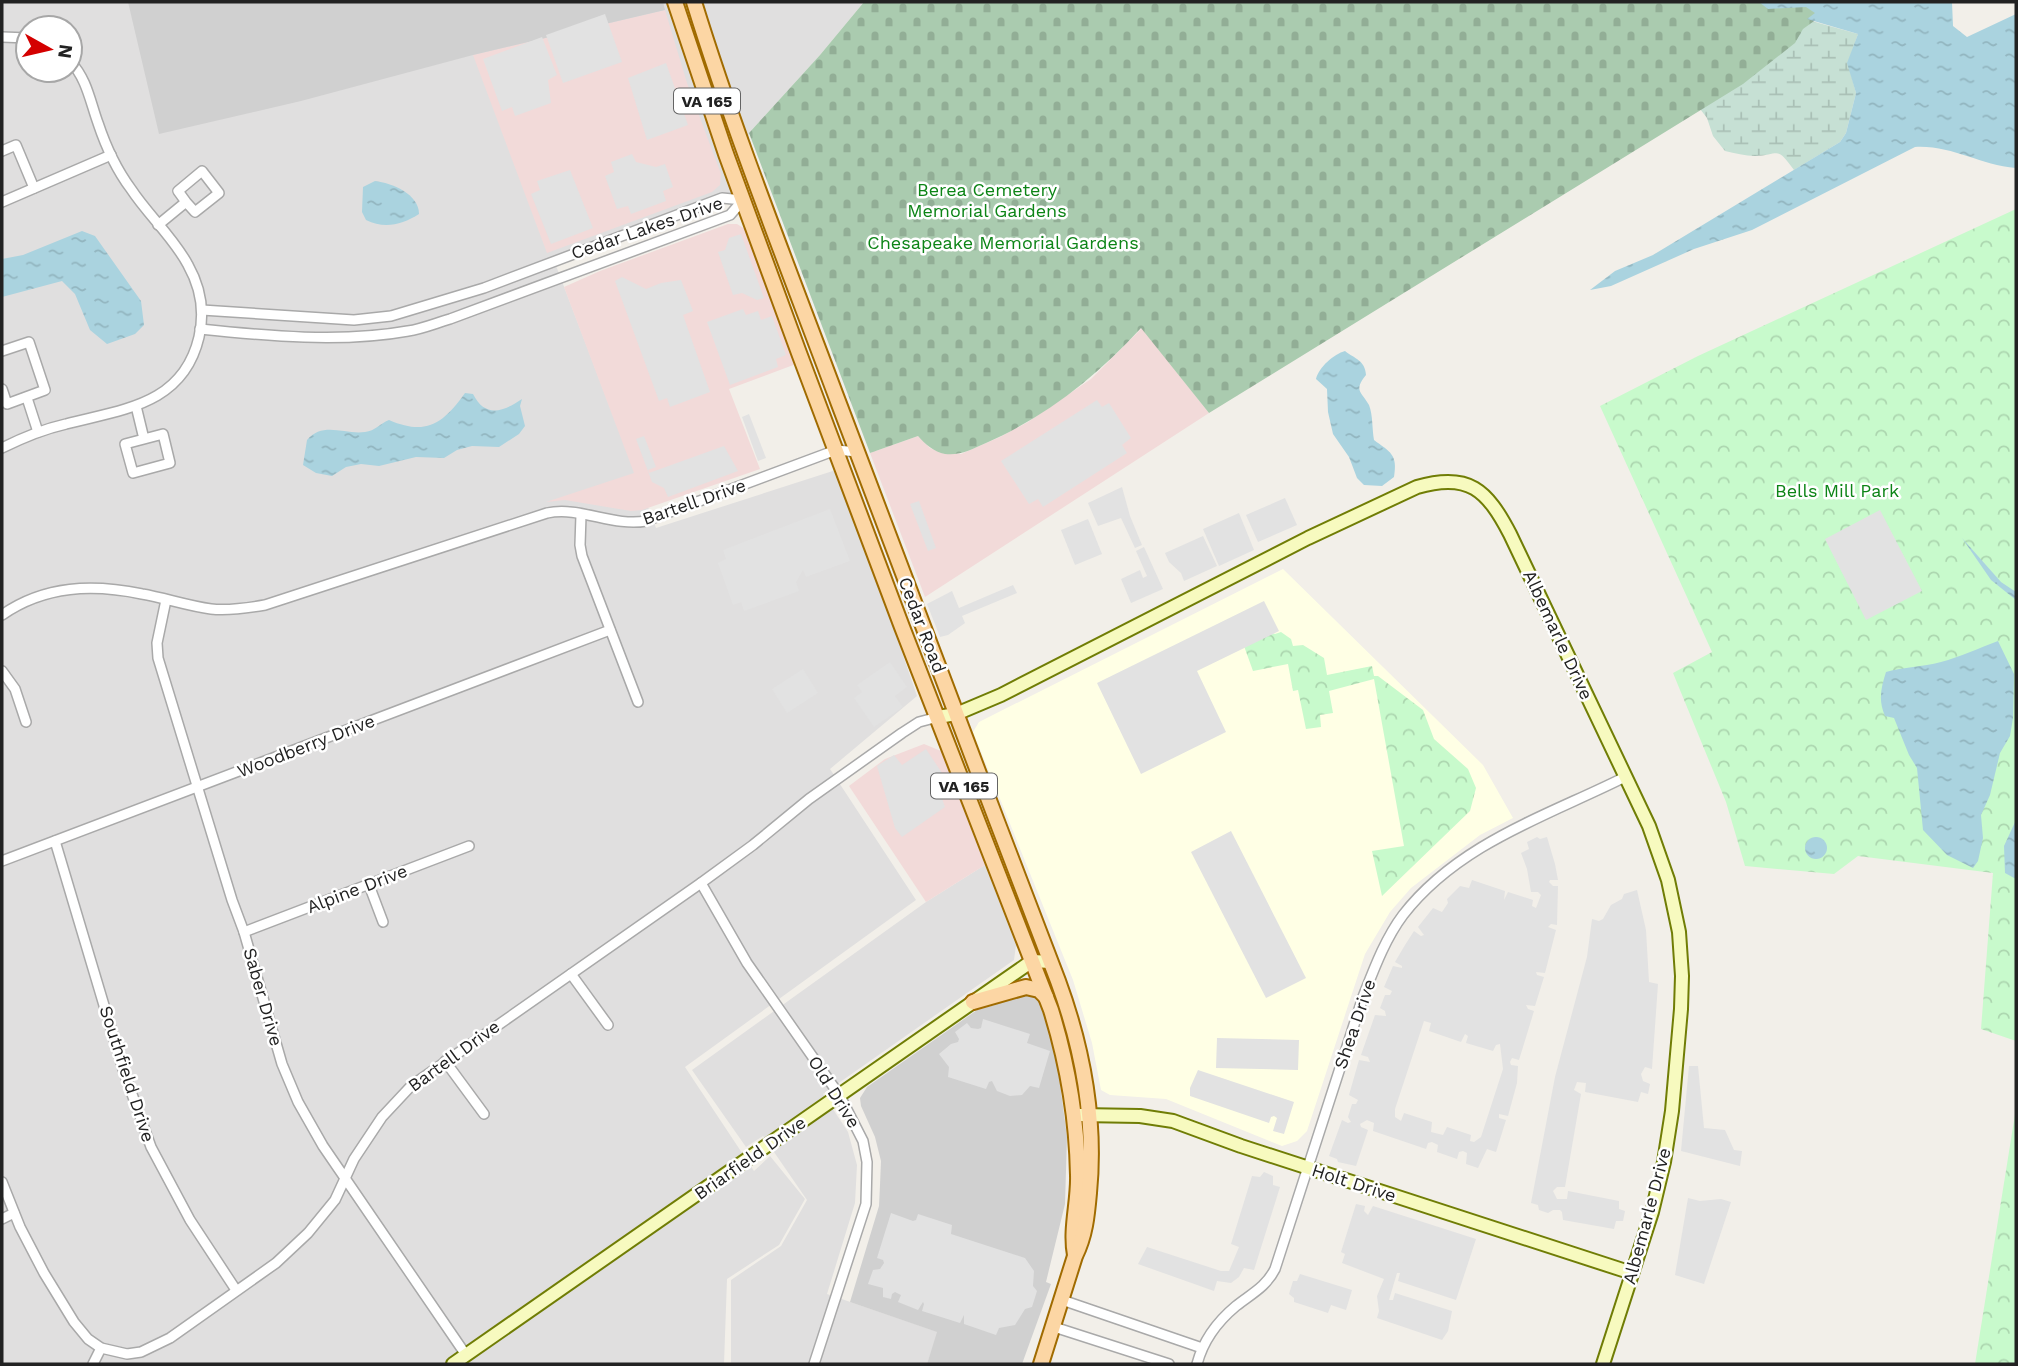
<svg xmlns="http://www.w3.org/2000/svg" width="2018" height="1366" font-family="'Work Sans',sans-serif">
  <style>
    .residential { fill: #e0dfdf; fill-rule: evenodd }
    .commercial { fill: #f2dad9 }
    .education { fill: #ffffe5 }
    .religious { fill: #d0d0d0 }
    .wetland { fill: url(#wetland-marsh) }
    .cemetery { fill: url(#cemetery-stones) }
    .park { fill: url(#park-crowns) }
    .parking { fill: #e2e2e2; fill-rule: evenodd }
    .water { fill: url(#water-ripples) }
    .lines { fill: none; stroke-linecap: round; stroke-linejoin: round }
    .street-casing { stroke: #a9a9a9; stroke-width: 12 }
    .secondary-casing { stroke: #707d05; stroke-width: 16 }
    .primary-casing { stroke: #a06b00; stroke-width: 18 }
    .street { stroke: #fff; stroke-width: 9 }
    .secondary { stroke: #f7fabf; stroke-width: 12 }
    .primary { stroke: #fcd6a4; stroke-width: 14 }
    .labels { text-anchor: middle; stroke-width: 5; stroke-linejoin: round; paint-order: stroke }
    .shield { fill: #fff; stroke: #646464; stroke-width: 2 }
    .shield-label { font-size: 16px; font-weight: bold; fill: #222 }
    .park-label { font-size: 18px; fill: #0c8416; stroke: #fff }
    .street-label { font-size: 18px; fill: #222; stroke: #fff }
  </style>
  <defs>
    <pattern id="wetland-marsh" width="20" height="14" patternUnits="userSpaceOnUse" patternTransform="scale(1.75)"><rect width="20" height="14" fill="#c6e0d4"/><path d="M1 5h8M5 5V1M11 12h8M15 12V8" fill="none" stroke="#aac0b6"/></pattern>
    <pattern id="cemetery-stones" width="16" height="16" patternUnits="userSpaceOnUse" patternTransform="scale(1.75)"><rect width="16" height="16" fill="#aacbaf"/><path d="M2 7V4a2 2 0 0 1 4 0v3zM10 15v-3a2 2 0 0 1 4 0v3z" fill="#92ae96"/></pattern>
    <pattern id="park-crowns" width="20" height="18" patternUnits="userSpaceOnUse" patternTransform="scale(1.75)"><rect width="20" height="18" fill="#c8facc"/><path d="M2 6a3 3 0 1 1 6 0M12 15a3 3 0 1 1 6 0" fill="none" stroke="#acd6af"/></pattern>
    <pattern id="water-ripples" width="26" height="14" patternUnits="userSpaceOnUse" patternTransform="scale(1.75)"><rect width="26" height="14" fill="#aad3df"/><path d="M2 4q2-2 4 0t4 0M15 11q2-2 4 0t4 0" fill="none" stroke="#92b5bf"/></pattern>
  </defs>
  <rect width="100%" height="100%" fill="#f2efe9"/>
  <!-- residential -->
  <g class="residential">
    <path d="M 2,2 L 864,2 L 820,55 L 749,133 L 739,195 L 555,263 L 656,528 L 839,469 L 917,696 L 830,769 L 916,900 L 685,1067 L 754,1171 L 770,1156 L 805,1199 L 779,1245 L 727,1279 L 724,1364 L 2,1364 ZM 28,28 L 70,28 L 70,70 L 28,70 Z"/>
    <polygon points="985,865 1016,945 1014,960 823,1094 848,1132 857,1165 855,1203 827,1294 938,1332 927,1364 731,1364 731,1280 781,1246 807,1200 763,1136 746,1147 692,1070 926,902"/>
  </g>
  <!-- commercial -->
  <g class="commercial">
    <polygon points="665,10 687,83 721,174 720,185 712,192 547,253 473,55"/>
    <polygon points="728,224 737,224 745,229 750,237 796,364 729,389 760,469 642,510 631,511 565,500 546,502 634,473 564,287 600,271"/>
    <polygon points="1142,328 1209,413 925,597 870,453 918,436 930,448 942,453 961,454 1000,437 1028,422 1091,379"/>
    <polygon points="924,744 941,751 985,865 926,902 849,786 885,759"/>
  </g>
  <!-- education -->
  <polygon class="education" points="1283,569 1483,765 1513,818 1480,835 1411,888 1390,912 1365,954 1307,1131 1297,1141 1282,1146 1166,1099 1110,1095 1101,1090 1092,1043 1073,980 973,732 979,722"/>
  <!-- religious -->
  <g class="religious">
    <polygon points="128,2 663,2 665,10 473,55 301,101 159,134"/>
    <polygon points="1021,991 1041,997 1055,1046 1067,1137 1065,1204 1046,1282 1051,1284 1022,1364 927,1364 937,1332 850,1302 879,1206 880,1185 881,1161 875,1137 861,1106 860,1098 867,1087 977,1010 995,1005"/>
  </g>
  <!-- wetland -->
  <path class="wetland" d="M 1759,2 L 1808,20 L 1858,34 L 1848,63 L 1856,93 L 1846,133 L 1840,142 L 1794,170 C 1776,145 1780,155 1755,156 C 1745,156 1735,153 1725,151 L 1713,136 L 1707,118 L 1687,92 Z"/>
  <!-- cemetery -->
  <path class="cemetery" d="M 864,2 L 1800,2 L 1828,11 L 1803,29 L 1795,43 L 1743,84 L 1209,413 L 1141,328 C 1096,377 1047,416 986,443 C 972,449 960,456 945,454 C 934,452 925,444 918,436 L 870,453 L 749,133 L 820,55 Z"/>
  <!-- park -->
  <g class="park">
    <polygon points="2016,209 2016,1041 1981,1029 1993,873 1858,856 1834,874 1745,866 1726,802 1673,673 1712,652 1600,406 1698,356"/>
    <polygon points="1281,632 1291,639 1293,646 1303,645 1324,658 1327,675 1372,666 1374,676 1378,676 1423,710 1434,739 1468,769 1476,788 1470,811 1382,896 1372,851 1404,846 1374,679 1329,691 1333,713 1320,715 1321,727 1306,729 1298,690 1293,691 1288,664 1253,671 1244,646 1272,633 1275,634"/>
    <polygon points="2016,1108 2016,1364 1975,1364"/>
  </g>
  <!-- parking -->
  <g class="parking">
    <polygon points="605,14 622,62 563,83 546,35"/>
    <polygon points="542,37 557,75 548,80 551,103 515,116 512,107 502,111 483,59"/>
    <polygon points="666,63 688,125 647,140 628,78"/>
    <polygon points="632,154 636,162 656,167 665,164 673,187 663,191 666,201 631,214 628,206 617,209 605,176 614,172 611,162"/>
    <polygon points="570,170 593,228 551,244 531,194 540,190 537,181"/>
    <polygon points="741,234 764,298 757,300 742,293 733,295 718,252 725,250 729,238"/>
    <polygon points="622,277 646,289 661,283 681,280 693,311 683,315 710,392 670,407 667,398 659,401 615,281"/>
    <polygon points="743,309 746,315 758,311 761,320 772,316 786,355 776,359 778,367 730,385 707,322"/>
    <polygon points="1097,400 1102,407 1109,403 1131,438 1122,445 1127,453 1043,507 1038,499 1029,504 1001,461"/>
    <polygon points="749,414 766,458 758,461 742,417"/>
    <polygon points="644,436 656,467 648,470 649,473 724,446 738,471 668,497 664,488 652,482 636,439"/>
    <polygon points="1122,487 1130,516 1142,545 1135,548 1121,518 1098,526 1088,503"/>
    <polygon points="1285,498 1297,525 1258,542 1246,515"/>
    <polygon points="919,501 936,548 928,551 910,504"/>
    <polygon points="830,509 850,561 806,577 803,570 796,582 799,591 744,611 741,602 733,605 718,563 726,559 723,550"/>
    <polygon points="1880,510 1922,591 1866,620 1825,539"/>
    <polygon points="1239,513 1254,550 1219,566 1203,529"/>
    <polygon points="1088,519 1102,554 1075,565 1061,530"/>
    <polygon points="1203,536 1217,566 1184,581 1181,573 1169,562 1165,553"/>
    <polygon points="1144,547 1163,589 1131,603 1121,579 1140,570 1143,578 1147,576 1136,551"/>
    <polygon points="1013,585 1017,593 962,616 965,623 948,635 940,637 927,604 952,591 959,608"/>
    <polygon points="1264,601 1279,631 1197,671 1226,732 1141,774 1097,683"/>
    <polygon points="890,662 907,687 895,696 903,707 874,727 854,698 862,692 857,685"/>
    <polygon points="803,669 818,693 787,713 772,689"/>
    <polygon points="926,749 942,773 935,779 945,807 902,837 895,828 877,766 894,755 902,765"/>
    <polygon points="1231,831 1306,978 1266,998 1191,852"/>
    <path d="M 1537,837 L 1540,839 L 1547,837 L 1555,864 L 1558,880 L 1550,880 L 1549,882 L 1553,886 L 1558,886 L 1557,925 L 1551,924 L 1548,927 L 1556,930 L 1545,973 L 1536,972 L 1537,975 L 1544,977 L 1535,1006 L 1526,1005 L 1528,1009 L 1534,1011 L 1519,1060 L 1512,1058 L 1510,1062 L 1511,1065 L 1518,1066 L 1517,1083 L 1508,1116 L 1499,1114 L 1499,1118 L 1506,1120 L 1496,1152 L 1487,1149 L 1478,1168 L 1466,1164 L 1467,1153 L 1463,1151 L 1459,1152 L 1457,1159 L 1437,1152 L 1438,1145 L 1432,1142 L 1428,1143 L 1426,1149 L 1373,1131 L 1374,1123 L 1367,1120 L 1360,1124 L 1361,1127 L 1368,1130 L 1356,1166 L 1338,1162 L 1337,1159 L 1329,1156 L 1342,1120 L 1348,1123 L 1351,1122 L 1348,1117 L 1352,1104 L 1356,1104 L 1358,1100 L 1349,1095 L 1359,1060 L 1370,1062 L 1368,1057 L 1361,1055 L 1375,1015 L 1386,1016 L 1385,1011 L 1380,1008 L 1385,995 L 1390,995 L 1392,991 L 1384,987 L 1393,966 L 1402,968 L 1402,966 L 1395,962 L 1405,945 L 1414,931 L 1421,936 L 1424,935 L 1418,927 L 1433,908 L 1442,912 L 1448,903 L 1447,899 L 1460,886 L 1469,888 L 1472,880 L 1505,891 L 1504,900 L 1508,892 L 1533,900 L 1532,906 L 1536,908 L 1541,895 L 1538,892 L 1531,892 L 1527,869 L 1521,853 L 1529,849 L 1527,842 ZM 1424,1021 L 1431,1023 L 1429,1031 L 1461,1042 L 1465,1034 L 1468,1036 L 1466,1043 L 1493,1051 L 1496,1045 L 1500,1044 L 1503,1069 L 1481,1137 L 1474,1142 L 1470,1141 L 1471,1135 L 1447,1127 L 1443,1135 L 1431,1132 L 1432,1122 L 1404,1113 L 1401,1121 L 1395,1117 L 1395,1109 Z"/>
    <polygon points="1637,890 1646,930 1649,982 1658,984 1652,1069 1645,1067 1641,1074 1643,1081 1650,1084 1648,1094 1641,1092 1638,1102 1585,1092 1586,1083 1577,1082 1574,1090 1581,1094 1565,1187 1557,1187 1553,1191 1557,1199 1567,1199 1568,1191 1619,1201 1619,1209 1625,1211 1623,1221 1616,1221 1614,1229 1563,1220 1562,1212 1560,1210 1553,1210 1548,1213 1539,1210 1538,1205 1531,1203 1555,1077 1587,957 1592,919 1599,921 1603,919 1611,905 1622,899 1624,894"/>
    <polygon points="983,1019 1030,1034 1027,1043 1050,1051 1039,1088 1030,1086 1022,1095 1010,1096 997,1091 992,1081 989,1082 986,1089 948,1077 949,1067 939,1054 951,1044 958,1042 959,1039 955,1032 967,1023 971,1028 978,1029 981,1028"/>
    <polygon points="1217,1038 1299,1040 1298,1070 1216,1068"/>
    <polygon points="1689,1066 1698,1066 1704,1128 1725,1130 1734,1150 1742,1151 1740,1166 1681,1151"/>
    <polygon points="1198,1070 1294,1102 1284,1134 1273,1131 1277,1118 1274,1116 1271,1117 1269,1123 1190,1096 1190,1088"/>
    <polygon points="1264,1172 1273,1176 1273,1185 1280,1187 1254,1270 1244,1268 1239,1277 1231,1283 1217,1281 1214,1291 1138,1264 1147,1247 1221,1271 1229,1271 1239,1247 1231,1244 1252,1176 1260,1177"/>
    <polygon points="1688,1198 1700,1201 1721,1199 1731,1202 1704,1284 1675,1275"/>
    <polygon points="1356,1204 1365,1206 1364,1211 1368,1215 1373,1206 1476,1239 1456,1300 1398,1281 1400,1273 1397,1273 1389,1300 1393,1300 1395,1293 1452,1311 1448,1331 1442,1340 1377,1318 1379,1311 1377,1296 1384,1279 1342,1263 1345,1254 1341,1252"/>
    <polygon points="891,1213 913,1221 916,1220 918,1214 952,1225 951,1234 1025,1258 1034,1271 1033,1286 1037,1291 1032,1307 1025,1309 1015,1325 999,1328 996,1335 964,1324 964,1315 960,1323 922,1311 924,1304 923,1302 918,1310 898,1302 901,1295 895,1292 892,1294 891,1299 883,1297 883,1288 868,1284 873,1270 880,1269 884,1263 883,1260 877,1258"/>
    <polygon points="1300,1274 1352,1290 1346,1310 1331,1305 1328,1313 1294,1302 1294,1298 1289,1294 1293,1281 1297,1281"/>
  </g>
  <!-- water -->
  <g class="water">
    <path d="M 1759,2 L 1952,2 L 1953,26 L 1967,37 L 2016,14 L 2016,168 C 1979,165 1952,145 1915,147 L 1752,230 L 1694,249 L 1611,286 L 1590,290 L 1615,271 L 1653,255 L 1840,142 L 1846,133 L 1856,93 L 1847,63 L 1858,34 L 1807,19 L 1815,13 L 1806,7 L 1768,9 Z"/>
    <path d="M 375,181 C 392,183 419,194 419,214 C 402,225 384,229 366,220 L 362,212 L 363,187 Z"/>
    <polygon points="82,231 95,236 141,301 144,325 135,334 107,344 90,330 75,294 62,281 2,297 2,259 23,255"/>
    <path d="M 1345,351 C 1355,359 1365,360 1366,375 C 1353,391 1362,392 1369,405 C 1373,415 1372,430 1374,440 C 1390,452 1398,454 1394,477 L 1382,486 L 1364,485 L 1357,478 L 1349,457 L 1333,434 L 1328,412 L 1327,389 L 1316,379 C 1319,367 1334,354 1345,351 Z"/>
    <path d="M 465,393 L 473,394 C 485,418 503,412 522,399 L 520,406 L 525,426 L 519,434 L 499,447 L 472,446 L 457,450 L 444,458 L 416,457 L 379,466 L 361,464 L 346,467 L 332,476 L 316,473 L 303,465 L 307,440 C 323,421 345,435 365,432 C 375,431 381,423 389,420 C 426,436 443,424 465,393 Z"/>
    <polygon points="1962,538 2001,582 2016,592 2016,600 1991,580"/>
    <path d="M 1998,641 L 2014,674 L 2013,718 L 2010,736 L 2000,753 L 1990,795 L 1981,815 L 1983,838 L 1978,861 L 1973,868 L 1947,855 L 1923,830 L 1917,768 L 1909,755 L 1894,718 L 1885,716 C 1878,700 1881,688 1886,672 C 1904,667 1922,667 1941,662 C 1960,657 1979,648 1998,641 Z"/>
    <polygon points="2016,820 2016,879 2005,873 2004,846"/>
    <circle cx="1816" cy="848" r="11"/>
  </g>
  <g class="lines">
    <defs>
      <g id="street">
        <polyline points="2,37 28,38"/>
        <polyline points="2,151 16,145 34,188"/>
        <polyline points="2,202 111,155"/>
        <polyline points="158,225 186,202 178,191 202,171 219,193 195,212 186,202"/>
        <polyline points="202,310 354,320 391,316 484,288 722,198 743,200"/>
        <path d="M 200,329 C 267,336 342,343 408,331 C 422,329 436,323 450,319 L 730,215 L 743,200"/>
        <polyline points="2,351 29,342 45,390 7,404 2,389"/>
        <polyline points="27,398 38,432"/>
        <polyline points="136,406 144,439 125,444 133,473 170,463 163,434 144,439"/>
        <path d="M 2,448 C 22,438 44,429 66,424 C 123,409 183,405 199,337 C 205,311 201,288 188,265 C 174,238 148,215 131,189 C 116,169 106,147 98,123 C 90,101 87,79 70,61"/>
        <polyline points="581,515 580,545 582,556 638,702"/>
        <polyline points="166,600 157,643 158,658 232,900 244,932 282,1064 298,1102 323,1146 466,1355"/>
        <path d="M 2,615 C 45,585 93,584 142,594 C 165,598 188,606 211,609 C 229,611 248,608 265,605 L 547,513 C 580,506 613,527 646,521 L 836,450 L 858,452"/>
        <polyline points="2,671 15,689 26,722"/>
        <polyline points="55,841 123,1069 151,1147 190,1220 236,1290"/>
        <polyline points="2,861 610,630"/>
        <polyline points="701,883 747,963 840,1096 863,1141 867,1162 866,1204 814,1364"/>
        <polyline points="369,885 383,922"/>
        <polyline points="244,932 469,846"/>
        <polyline points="571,974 608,1025"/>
        <polyline points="445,1061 484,1114"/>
        <polyline points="2,1182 20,1227 44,1273 74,1322 88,1339 101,1348 127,1354 141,1352 170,1338 276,1263 308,1233 335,1200 354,1159 382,1117 411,1086 701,883 753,845 809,799 902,733 919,722 938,717"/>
        <polyline points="2,1219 14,1213"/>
        <polyline points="1062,1300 1202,1348"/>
        <polyline points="1054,1327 1169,1364"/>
        <polyline points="93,1364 101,1348"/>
        <path d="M 1197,1364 C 1203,1341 1218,1321 1236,1306 C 1251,1294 1266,1287 1275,1269 L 1363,997 C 1374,969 1385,939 1403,915 C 1459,843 1547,816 1625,777"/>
      </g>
      <g id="secondary">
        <path d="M 938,717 L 956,714 L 1001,695 L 1308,538 L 1417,487 C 1469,472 1487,490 1510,534 L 1649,826 L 1668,880 L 1679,932 L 1682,976 L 1681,1009 L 1672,1111 L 1664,1162 L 1652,1212 L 1603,1364"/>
        <polyline points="1080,1115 1140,1116 1173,1121 1241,1146 1632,1273"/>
        <polyline points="453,1364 1032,961 1051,962"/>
      </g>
      <g id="primary">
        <path d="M 675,2 L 726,154 L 799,353 L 902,627 L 1051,1010 C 1067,1062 1077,1120 1078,1175 C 1079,1201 1070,1229 1075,1255"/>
        <path d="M 694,2 C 736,138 789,270 839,404 C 912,596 984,789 1058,981 C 1083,1049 1096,1121 1089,1193 C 1087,1216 1085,1236 1075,1256 L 1041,1364"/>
        <polyline points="973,1002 1026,987 1039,990 1046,997"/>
      </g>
    </defs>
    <!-- street casing -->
    <use href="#street" class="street-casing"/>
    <!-- secondary casing -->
    <use href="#secondary" class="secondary-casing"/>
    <!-- primary casing -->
    <use href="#primary" class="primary-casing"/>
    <!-- street -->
    <use href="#street" class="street"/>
    <!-- secondary -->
    <use href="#secondary" class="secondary"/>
    <!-- primary -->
    <use href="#primary" class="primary"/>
  </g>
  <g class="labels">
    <!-- shield labels -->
    <g class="shield">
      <rect x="674" y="88.5" width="66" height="25" rx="5"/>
      <rect x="931" y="773.5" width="66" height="25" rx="5"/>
    </g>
    <g class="shield-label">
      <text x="707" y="107">VA 165</text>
      <text x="964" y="792">VA 165</text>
    </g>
    <!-- park labels -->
    <g class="park-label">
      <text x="987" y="196">Berea Cemetery<tspan x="987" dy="21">Memorial Gardens</tspan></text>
      <text x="1003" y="249">Chesapeake Memorial Gardens</text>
      <text x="1837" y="497">Bells Mill Park</text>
    </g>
    <!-- street labels -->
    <g class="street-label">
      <text transform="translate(647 228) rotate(-19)" y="6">Cedar Lakes Drive</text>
      <text transform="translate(694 502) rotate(-19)" y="6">Bartell Drive</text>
      <text transform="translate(922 625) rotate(69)" y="6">Cedar Road</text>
      <text transform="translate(1558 635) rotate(65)" y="6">Albemarle Drive</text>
      <text transform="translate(306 746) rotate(-21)" y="6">Woodberry Drive</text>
      <text transform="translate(357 889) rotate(-21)" y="6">Alpine Drive</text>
      <text transform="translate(263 997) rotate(74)" y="6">Saber Drive</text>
      <text transform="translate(1355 1024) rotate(-71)" y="6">Shea Drive</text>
      <text transform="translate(454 1056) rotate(-36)" y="6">Bartell Drive</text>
      <text transform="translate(127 1074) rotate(72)" y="6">Southfield Drive</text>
      <text transform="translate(834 1092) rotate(58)" y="6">Old Drive</text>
      <text transform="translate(750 1158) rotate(-35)" y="6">Briarfield Drive</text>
      <text transform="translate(1354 1183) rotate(18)" y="6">Holt Drive</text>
      <text transform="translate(1647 1216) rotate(-75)" y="6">Albemarle Drive</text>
    </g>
  </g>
  <!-- border -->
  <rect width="2018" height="1366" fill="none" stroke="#222222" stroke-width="7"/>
  <!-- north arrow -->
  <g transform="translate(49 49) rotate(98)"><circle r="33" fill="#ffffff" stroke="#a7a7a7" stroke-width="2"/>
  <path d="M0-5L12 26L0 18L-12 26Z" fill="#d40000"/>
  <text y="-10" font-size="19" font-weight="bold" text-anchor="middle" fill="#222222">N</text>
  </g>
</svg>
